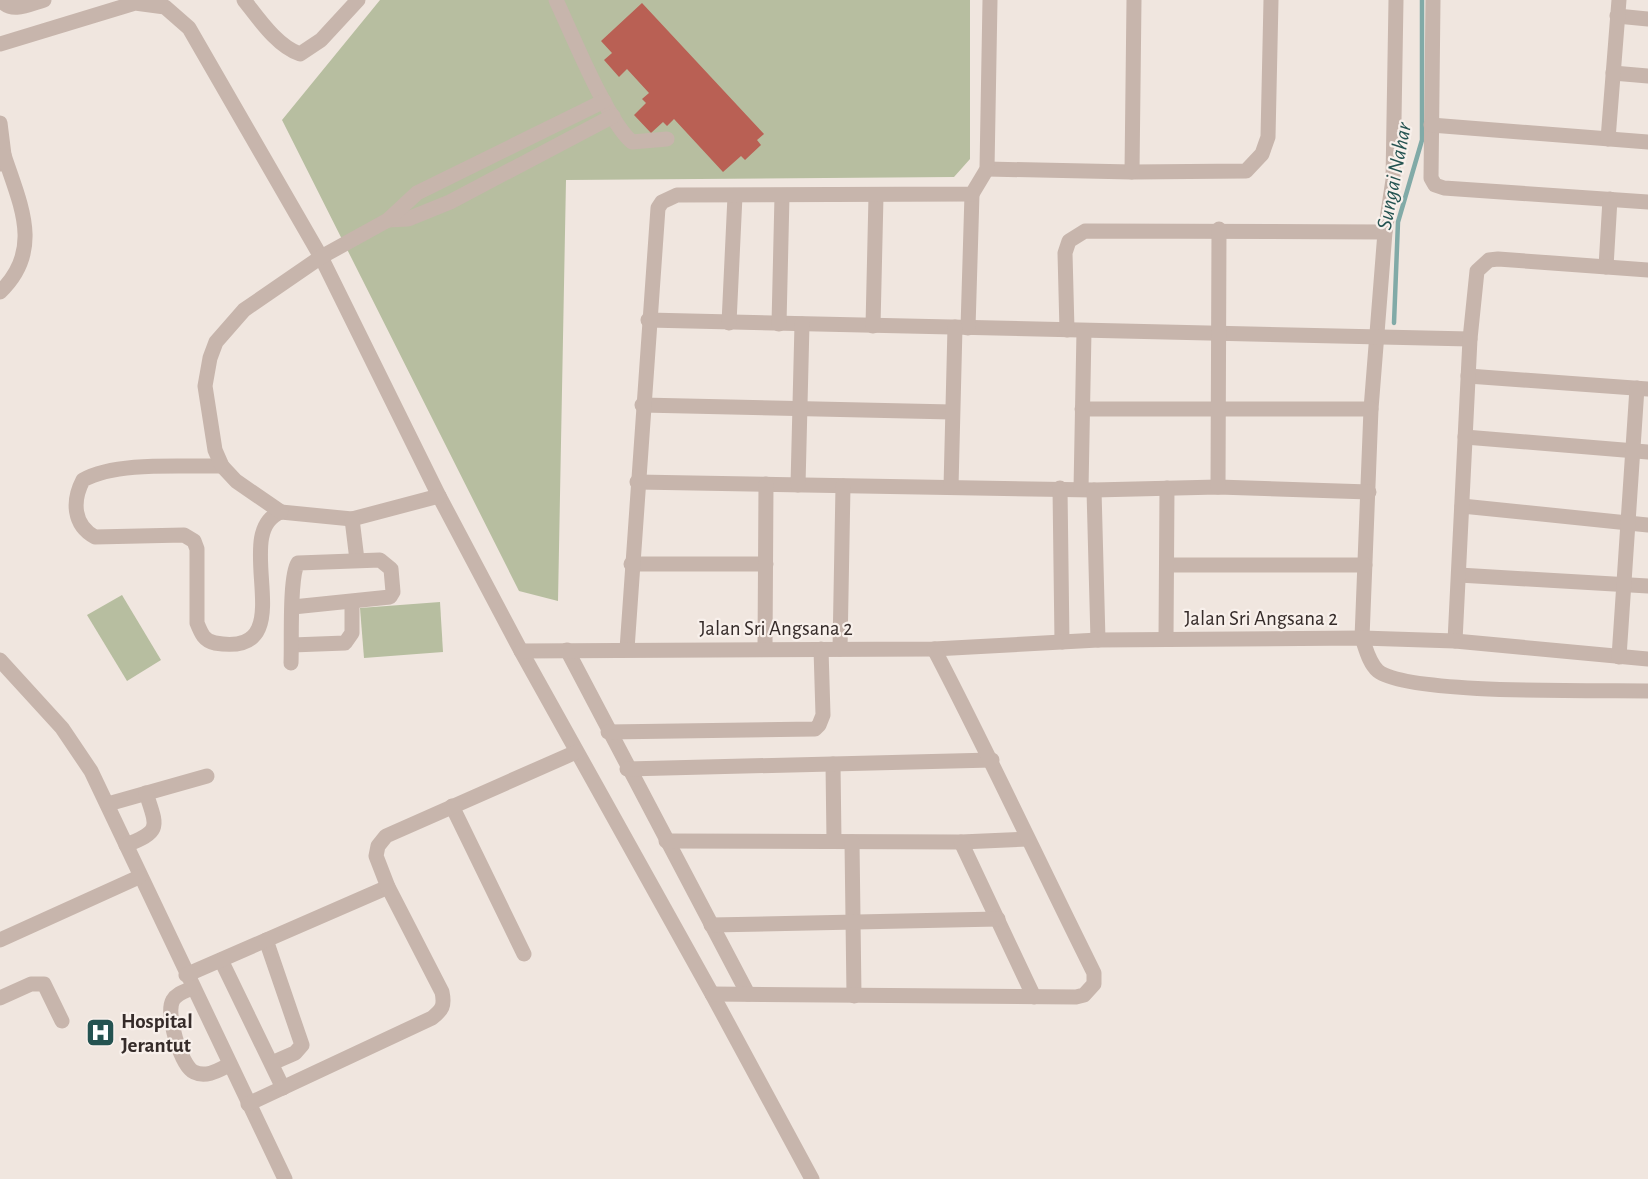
<svg xmlns="http://www.w3.org/2000/svg" width="1648" height="1179" font-family="'Alegreya Sans',sans-serif">
  <style>
    .green { fill: #b7bea0 }
    .lines { fill: none; stroke-linecap: round; stroke-linejoin: round }
    .stream { stroke: #81aaa7; stroke-width: 4.5 }
    .building { fill: #b96054 }
    .minor { stroke: #c7b5ac; stroke-width: 15 }
    .labels { text-anchor: middle; stroke-width: 4.5; stroke-linejoin: round; paint-order: stroke }
    .street-label { font-size: 21px; fill: #362c2a; stroke: #f8f0eb }
    .poi-label { font-size: 21px; font-weight: bold; fill: #362c2a; stroke: #f8f0eb; text-anchor: start }
    .water-label { font-size: 22px; font-style: italic; fill: #245351; stroke: #f8f0eb }
  </style>
  <rect width="100%" height="100%" fill="#f0e6df"/>
  <!-- green -->
  <g class="green">
    <polygon points="380,0 970,0 970,159 954,177 566,180 558,601 519,591 282,120"/>
    <polygon points="122,595 161,660 127,681 87,615"/>
    <polygon points="440,602 443,652 364,658 360,608"/>
  </g>
  <g class="lines">
    <!-- stream -->
    <polyline class="stream" points="1394,323 1398,222 1422,140 1422,0"/>
  </g>
  <!-- building -->
  <polygon class="building" points="642,3 764,134 757,140 761,145 745,160 741,156 723,172 674,119 667,126 663,122 651,133 634,115 646,103 642,99 649,93 627,69 619,77 604,60 612,53 601,41"/>
  <g class="lines">
    <!-- minor -->
    <g class="minor">
      <path d="M 1,0 C 11,14 30,4 44,0"/>
      <path d="M 244,0 C 259,19 277,46 300,54 L 321,40 L 358,0"/>
      <path d="M 556,0 C 572,34 607,121 632,142 L 667,139"/>
      <path d="M 1396,0 L 1393,180 L 1385,232 L 1371,409 L 1362,638 C 1366,649 1369,663 1378,671 C 1408,695 1601,690 1648,691"/>
      <polyline points="1433,0 1431,178 1435,185 1444,188 1648,202"/>
      <polyline points="1617,16 1648,19"/>
      <polyline points="0,44 135,3 165,7 189,28 321,257 439,496 521,651 712,994 812,1179"/>
      <polyline points="1613,73 1648,76"/>
      <polyline points="0,123 4,155 1,164"/>
      <polyline points="1431,125 1648,142"/>
      <polyline points="1608,139 1619,0"/>
      <polyline points="987,169 1132,172 1246,171 1262,154 1268,137 1271,0"/>
      <polyline points="1132,172 1134,0"/>
      <polyline points="388,220 408,219 450,202 613,116"/>
      <polyline points="1606,267 1610,199"/>
      <path d="M 0,292 C 44,250 20,204 4,155"/>
      <polyline points="648,320 1470,339"/>
      <polyline points="729,323 735,196"/>
      <polyline points="779,324 782,196"/>
      <polyline points="873,326 876,196"/>
      <polyline points="968,328 972,194"/>
      <polyline points="1067,330 1065,253 1069,241 1085,231 1385,232"/>
      <polyline points="1468,376 1648,389"/>
      <polyline points="642,405 952,412"/>
      <polyline points="1082,409 1371,409"/>
      <polyline points="1465,437 1648,452"/>
      <path d="M 222,466 C 183,467 117,461 83,480 C 72,501 73,525 95,537 L 184,535 L 194,541 L 197,549 L 197,623 C 201,633 204,641 215,643 C 307,659 227,532 281,512 L 352,519 L 439,496"/>
      <polyline points="637,482 1094,490 1218,487 1369,492"/>
      <polyline points="798,485 802,324"/>
      <polyline points="951,487 955,327"/>
      <polyline points="1218,487 1219,229"/>
      <polyline points="1060,488 1062,642"/>
      <polyline points="1081,489 1084,331"/>
      <polyline points="1094,490 1098,640"/>
      <polyline points="1462,506 1648,525"/>
      <polyline points="281,512 236,481 222,466 215,450 205,386 210,358 216,342 244,310 321,257 388,220 417,193 604,101"/>
      <polyline points="352,519 357,560"/>
      <polyline points="631,564 766,564"/>
      <polyline points="1167,565 1365,565"/>
      <polyline points="1459,575 1648,586"/>
      <polyline points="1166,639 1167,488"/>
      <polyline points="1455,641 1470,339 1477,271 1489,260 1498,259 1648,270"/>
      <polyline points="292,645 345,643 352,633 352,602"/>
      <polyline points="627,649 658,208 662,202 677,195 972,194 987,169 990,0"/>
      <polyline points="765,649 766,484"/>
      <polyline points="840,649 843,486"/>
      <polyline points="567,650 748,994"/>
      <polyline points="521,651 934,649 1098,640 1362,638 1455,641 1648,659"/>
      <polyline points="1619,657 1637,388"/>
      <polyline points="0,660 62,728 91,771 285,1179"/>
      <path d="M 291,663 C 292,643 289,576 298,563 L 380,560 L 391,569 L 393,592 L 390,597 L 293,607"/>
      <polyline points="608,732 815,729 819,725 823,715 821,649"/>
      <polyline points="833,764 834,841"/>
      <polyline points="627,769 992,760"/>
      <polyline points="108,804 207,776"/>
      <polyline points="452,806 524,954"/>
      <polyline points="666,841 961,842 1027,839"/>
      <polyline points="852,842 854,996"/>
      <polyline points="961,842 1034,997"/>
      <path d="M 126,845 C 162,831 157,827 146,793"/>
      <polyline points="711,925 998,919"/>
      <polyline points="0,940 139,877"/>
      <polyline points="266,940 302,1045 295,1053 272,1063"/>
      <polyline points="221,960 283,1088"/>
      <polyline points="186,975 388,887"/>
      <path d="M 192,988 C 186,991 177,993 173,1000 C 165,1013 181,1066 194,1072 C 206,1078 219,1070 229,1065"/>
      <path d="M 712,994 L 1076,997 L 1084,995 L 1094,984 L 1094,973 C 1040,865 990,756 934,649"/>
      <polyline points="0,998 31,984 44,984 62,1021"/>
      <path d="M 248,1104 L 432,1018 C 442,1010 445,1006 442,992 L 388,887 L 376,856 L 378,846 L 386,836 L 576,752"/>
    </g>
  </g>
  <!-- icons -->
  <defs>
    <symbol id="hospital-square" viewBox="-11 -11 22 22"><rect x="-9" y="-9" width="18" height="18" rx="4" fill="#245351" stroke="#f8f0eb"/><path d="M-5-5h3v3.5h4V-5h3V5h-3V1.5h-4V5h-3Z" fill="#fff"/></symbol>
  </defs>
  <g fill-rule="evenodd">
    <use href="#hospital-square" x="84" y="1016" width="33" height="33"/>
  </g>
  <g class="labels">
    <!-- street labels -->
    <g class="street-label">
      <text x="1261" y="625">Jalan Sri Angsana 2</text>
      <text x="776" y="635">Jalan Sri Angsana 2</text>
    </g>
    <!-- poi labels -->
    <g class="poi-label">
      <text x="121" y="1028">Hospital<tspan x="121" dy="24">Jerantut</tspan></text>
    </g>
    <!-- water labels -->
    <g class="water-label">
      <text transform="translate(1393 176) rotate(-79)" y="8">Sungai Nahar</text>
    </g>
  </g>
</svg>
